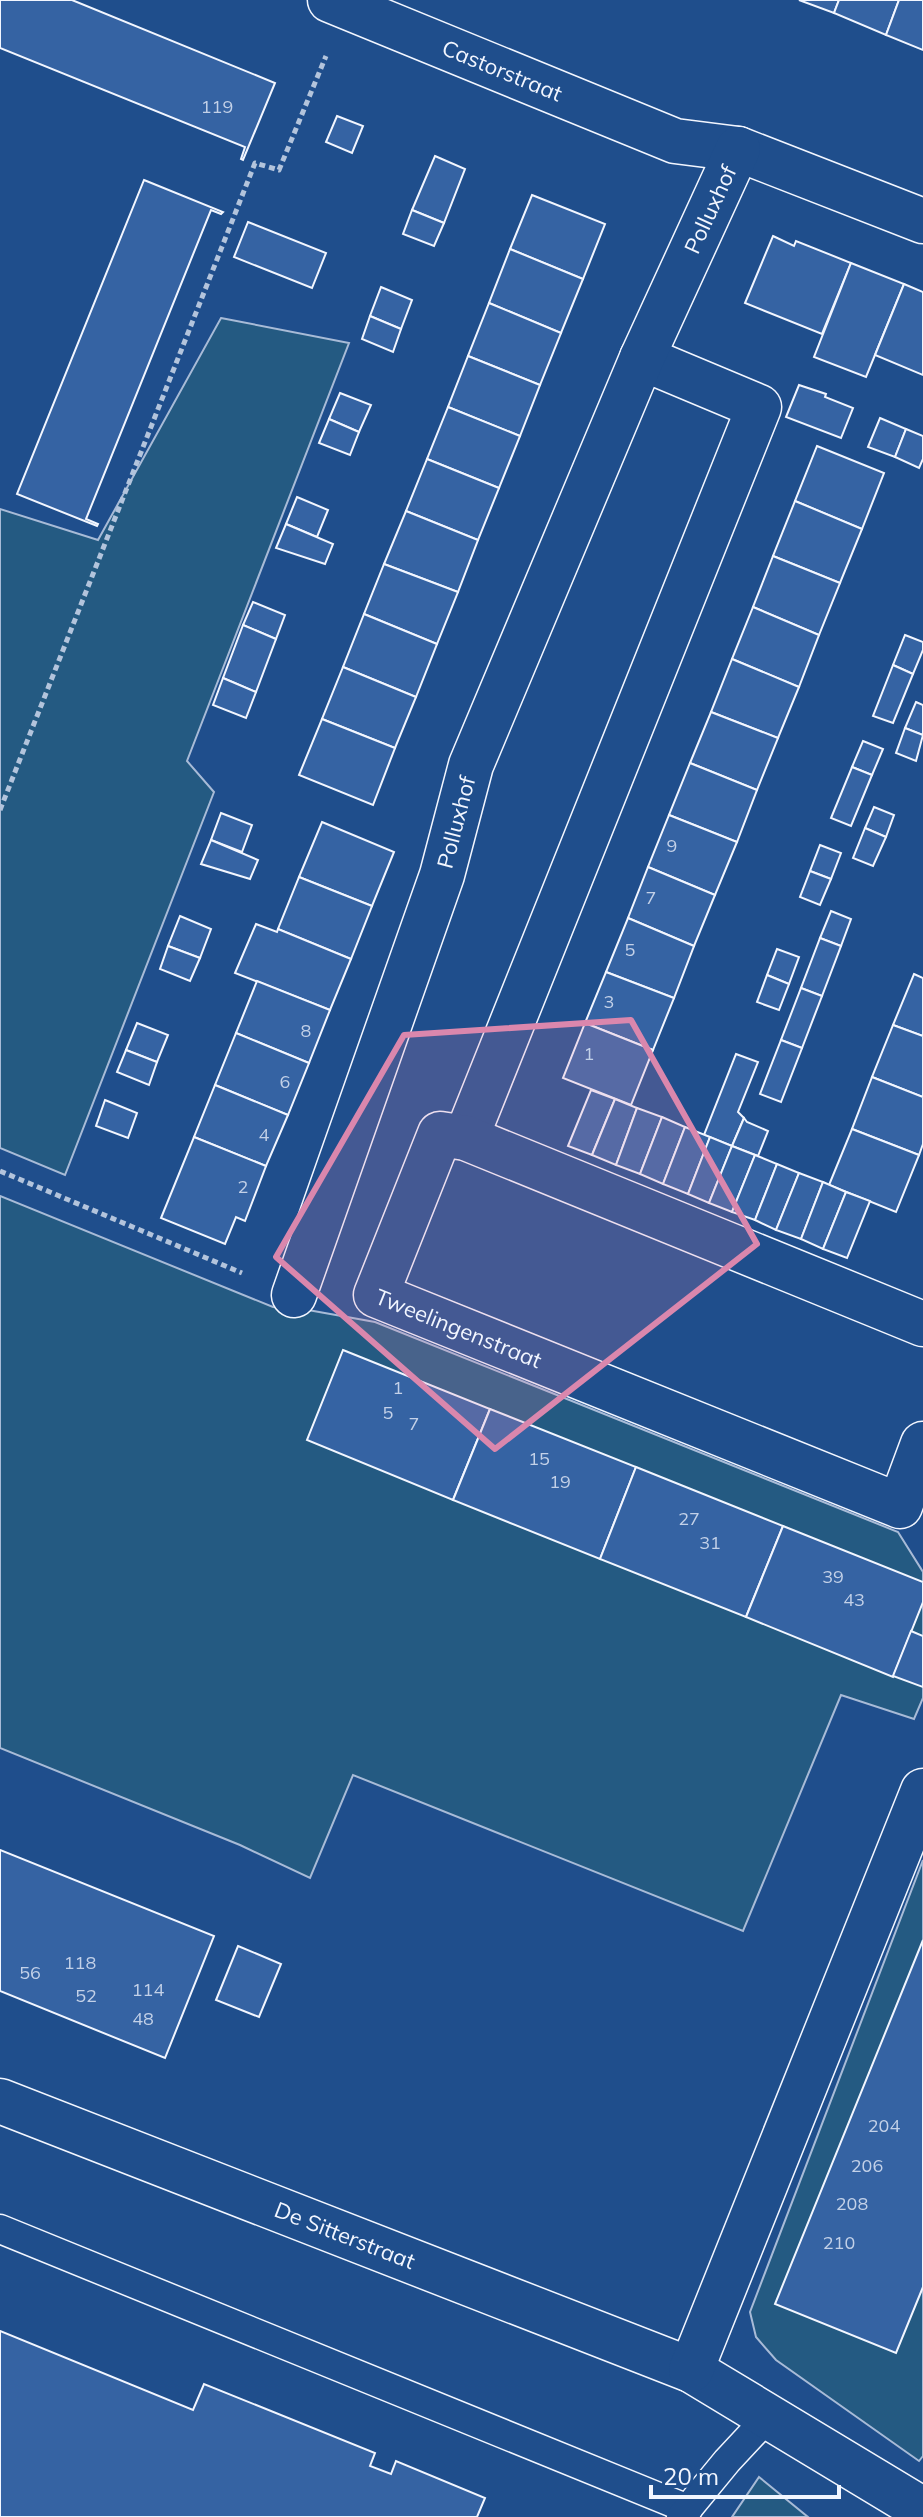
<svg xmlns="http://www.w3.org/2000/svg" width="923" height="2517" font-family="Mulish,sans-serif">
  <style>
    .green { fill: #245a82; stroke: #a8bbd7; stroke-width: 2 }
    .building { fill: #3563a3; stroke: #f2f6ff; stroke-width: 2 }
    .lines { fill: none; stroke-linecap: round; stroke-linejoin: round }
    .lane-casing { stroke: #f2f6ff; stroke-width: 31 }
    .street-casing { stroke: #f2f6ff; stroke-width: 47 }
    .path { stroke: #b3c4dc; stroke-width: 5; stroke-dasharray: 6 4; stroke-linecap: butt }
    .lane { stroke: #1f4e8c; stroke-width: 28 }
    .street { stroke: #1f4e8c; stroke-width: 44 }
    .marked { fill: #da87ad; fill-opacity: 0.2; stroke: #da87ad; stroke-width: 6; stroke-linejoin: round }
    .labels { text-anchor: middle; stroke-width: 6; stroke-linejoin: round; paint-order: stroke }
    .number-label { font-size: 18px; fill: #c3d1e8 }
    .street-label { font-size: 22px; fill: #f2f6ff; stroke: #1f4e8c }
  </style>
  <rect width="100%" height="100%" fill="#1f4e8c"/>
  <!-- green -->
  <g class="green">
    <polygon points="221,318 349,343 187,761 214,792 65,1175 0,1148 0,509 98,540"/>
    <polygon points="0,1196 273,1307 308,1310 375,1322 898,1532 923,1572 923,1698 914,1719 841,1695 743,1931 353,1775 310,1878 240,1845 0,1748"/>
    <polygon points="923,1860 923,2456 919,2461 776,2360 756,2337 750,2312"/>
    <polygon points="759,2477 808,2517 732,2517"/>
  </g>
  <!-- building -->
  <g class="building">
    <polygon points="0,0 72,0 275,83 243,160 241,159 245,147 0,48"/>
    <polygon points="799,0 839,0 834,13"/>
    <polygon points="839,0 899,0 886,35 834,13"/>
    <polygon points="899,0 923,0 923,50 886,35"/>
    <polygon points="337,116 363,126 352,153 326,142"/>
    <polygon points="435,156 465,169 444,223 412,210"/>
    <polygon points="144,180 223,212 221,214 211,210 86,519 98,524 97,526 17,494"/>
    <polygon points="532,195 605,224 583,279 510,249"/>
    <polygon points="412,210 444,223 434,246 403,234"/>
    <polygon points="248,222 326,253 312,288 234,257"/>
    <polygon points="773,236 794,246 796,241 851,263 822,334 745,303"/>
    <polygon points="510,249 583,279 561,333 489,303"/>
    <polygon points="851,263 904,284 866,377 814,357"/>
    <polygon points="904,284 923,292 923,375 875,355"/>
    <polygon points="381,287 412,300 401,329 370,316"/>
    <polygon points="489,303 561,333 540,385 468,356"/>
    <polygon points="370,316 401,329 393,352 362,339"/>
    <polygon points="468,356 540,385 520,436 448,407"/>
    <polygon points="799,385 826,394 825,397 853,408 841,438 786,417"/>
    <polygon points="340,393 371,405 359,432 329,419"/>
    <polygon points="448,407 520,436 499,488 427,459"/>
    <polygon points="880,418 906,429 895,457 868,447"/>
    <polygon points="329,419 359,432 350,455 319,443"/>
    <polygon points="906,429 923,436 923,459 919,468 895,457"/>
    <polygon points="817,446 884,473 862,529 795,501"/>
    <polygon points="427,459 499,488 478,540 406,511"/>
    <polygon points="297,497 328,510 317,537 286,524"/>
    <polygon points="795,501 862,529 840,583 773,556"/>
    <polygon points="406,511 478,540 458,592 384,564"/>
    <polygon points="286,524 333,544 325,564 276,548"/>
    <polygon points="773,556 840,583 819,635 753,607"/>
    <polygon points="384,564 458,592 437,644 364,614"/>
    <polygon points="253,602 285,615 276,639 243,625"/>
    <polygon points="753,607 819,635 799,687 732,659"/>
    <polygon points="364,614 437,644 416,697 343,667"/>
    <polygon points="243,625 276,639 256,692 223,678"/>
    <polygon points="905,635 923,642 923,650 913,674 893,665"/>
    <polygon points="732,659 799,687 778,738 711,712"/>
    <polygon points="893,665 913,674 893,723 873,716"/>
    <polygon points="343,667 416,697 395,748 322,719"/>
    <polygon points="223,678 256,692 246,718 213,705"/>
    <polygon points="916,702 923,705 923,735 905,728"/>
    <polygon points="711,712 778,738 757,790 690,763"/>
    <polygon points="322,719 395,748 373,805 299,775"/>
    <polygon points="905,728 923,735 916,761 896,753"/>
    <polygon points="863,741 883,749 872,775 852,767"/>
    <polygon points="690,763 757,790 737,842 669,815"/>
    <polygon points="852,767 872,775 851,826 831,818"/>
    <polygon points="874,807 894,815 886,837 865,828"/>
    <polygon points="221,813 252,825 242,852 211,840"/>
    <polygon points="669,815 737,842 715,895 648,867"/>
    <polygon points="322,822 394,852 372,906 299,877"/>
    <polygon points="865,828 886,837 873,866 853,858"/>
    <polygon points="211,840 258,860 250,879 201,864"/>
    <polygon points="820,845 841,853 831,879 810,871"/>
    <polygon points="648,867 715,895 694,946 628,918"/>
    <polygon points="810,871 831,879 820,905 800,897"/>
    <polygon points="299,877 372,906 351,959 278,929"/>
    <polygon points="831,911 851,919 841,946 820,938"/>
    <polygon points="180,916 211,929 200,958 168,946"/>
    <polygon points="628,918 694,946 674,998 606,972"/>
    <polygon points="256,924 277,932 278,929 351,959 330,1010 235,973"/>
    <polygon points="820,938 841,946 822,996 801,988"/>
    <polygon points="168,946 200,958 190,981 160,969"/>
    <polygon points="777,949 799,957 789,984 767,975"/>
    <polygon points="606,972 674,998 653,1050 585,1023"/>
    <polygon points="914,974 923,978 923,1036 893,1025"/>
    <polygon points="767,975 789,984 779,1010 757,1002"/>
    <polygon points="257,981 330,1010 309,1063 236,1033"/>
    <polygon points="801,988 822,996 802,1048 781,1040"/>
    <polygon points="137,1023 168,1035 157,1062 126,1050"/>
    <polygon points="585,1023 653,1050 631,1105 563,1078"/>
    <polygon points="893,1025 923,1036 923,1097 872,1077"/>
    <polygon points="236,1033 309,1063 288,1115 215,1085"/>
    <polygon points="781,1040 802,1048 781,1102 760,1094"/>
    <polygon points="126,1050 157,1062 149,1085 117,1072"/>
    <polygon points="736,1054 758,1062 738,1112 744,1118 732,1146 704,1135"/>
    <polygon points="872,1077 923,1097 923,1144 919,1155 852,1129"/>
    <polygon points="215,1085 288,1115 266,1166 194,1137"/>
    <polygon points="591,1090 615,1099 592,1155 568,1146"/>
    <polygon points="615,1099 637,1108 616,1165 592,1155"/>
    <polygon points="105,1100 137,1113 128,1138 96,1126"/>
    <polygon points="637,1108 662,1117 640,1174 616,1165"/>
    <polygon points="662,1117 685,1127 663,1184 640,1174"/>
    <polygon points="744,1118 747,1122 768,1131 758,1156 732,1146"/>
    <polygon points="685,1127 710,1137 688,1194 663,1184"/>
    <polygon points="852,1129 919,1155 896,1212 829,1185"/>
    <polygon points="194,1137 266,1166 245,1221 236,1217 225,1244 161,1218"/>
    <polygon points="710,1137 732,1146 709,1203 688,1194"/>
    <polygon points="732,1146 755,1155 732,1212 709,1203"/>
    <polygon points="755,1155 777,1164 755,1220 732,1212"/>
    <polygon points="777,1164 799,1173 776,1230 755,1220"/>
    <polygon points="799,1173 823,1182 801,1239 776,1230"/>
    <polygon points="823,1182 846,1192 823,1249 801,1239"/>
    <polygon points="846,1192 870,1201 847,1258 823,1249"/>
    <polygon points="343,1350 490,1409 453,1500 307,1440"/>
    <polygon points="490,1409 636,1467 600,1559 453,1500"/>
    <polygon points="636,1467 783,1526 746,1617 600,1559"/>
    <polygon points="783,1526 923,1582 923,1602 893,1677 746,1617"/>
    <polygon points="911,1631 923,1636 923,1687 893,1676"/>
    <polygon points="0,1850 214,1936 165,2058 0,1991"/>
    <polygon points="923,1940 923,2287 896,2353 775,2304"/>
    <polygon points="238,1946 281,1964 259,2017 216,2000"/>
    <polygon points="0,2331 193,2410 204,2384 375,2453 370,2466 391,2474 396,2461 485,2498 477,2517 0,2517"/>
  </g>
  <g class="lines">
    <defs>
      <g id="lane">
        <polyline points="0,2229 688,2509"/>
        <polyline points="681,2517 727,2461 768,2417"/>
      </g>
      <g id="street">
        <path id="s1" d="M 330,0 L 675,141 L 738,149 L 923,221"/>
        <polyline points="466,1138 759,407 642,358"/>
        <path id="s2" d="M 294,1295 L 442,875 L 471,765 L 642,358 L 738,149"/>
        <path id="s3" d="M 923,1324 L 466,1138 L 440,1134 L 376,1295 L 900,1506 L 923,1444"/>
        <path id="s4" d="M 0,2101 L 691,2370 L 923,2510"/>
        <polyline points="691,2370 923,1791"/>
      </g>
    </defs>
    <!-- lane casing -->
    <use href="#lane" class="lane-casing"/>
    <!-- street casing -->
    <use href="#street" class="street-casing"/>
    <!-- path -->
    <g class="path">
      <polyline points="0,810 255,163 279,170 326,56"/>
      <polyline points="0,1171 242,1273"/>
    </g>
    <!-- lane -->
    <use href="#lane" class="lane"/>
    <!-- street -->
    <use href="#street" class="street"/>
  </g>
  <!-- marked area -->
  <path class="marked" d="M 631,1020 L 757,1244 L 495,1449 L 276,1257 L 404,1035 Z"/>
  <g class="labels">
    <!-- number labels -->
    <g class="number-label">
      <text x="217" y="113">119</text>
      <text x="672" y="852">9</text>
      <text x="651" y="904">7</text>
      <text x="630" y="956">5</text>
      <text x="609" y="1008">3</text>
      <text x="306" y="1037">8</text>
      <text x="589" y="1060">1</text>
      <text x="285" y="1088">6</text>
      <text x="264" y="1141">4</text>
      <text x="243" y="1193">2</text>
      <text x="398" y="1394">1</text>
      <text x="388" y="1419">5</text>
      <text x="414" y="1430">7</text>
      <text x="539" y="1465">15</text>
      <text x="560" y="1488">19</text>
      <text x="689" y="1525">27</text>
      <text x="710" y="1549">31</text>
      <text x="833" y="1583">39</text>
      <text x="854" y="1606">43</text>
      <text x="80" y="1969">118</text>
      <text x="30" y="1979">56</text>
      <text x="148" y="1996">114</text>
      <text x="86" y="2002">52</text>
      <text x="143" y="2025">48</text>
      <text x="884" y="2132">204</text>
      <text x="867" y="2172">206</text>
      <text x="852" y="2210">208</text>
      <text x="839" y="2249">210</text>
    </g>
    <!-- street labels -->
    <g class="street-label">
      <text dy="8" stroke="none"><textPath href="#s1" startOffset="186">Castorstraat</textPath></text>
      <text dy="8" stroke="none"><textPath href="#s2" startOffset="1164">Polluxhof</textPath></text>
      <text dy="8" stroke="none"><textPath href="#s2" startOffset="500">Polluxhof</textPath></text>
      <text dy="8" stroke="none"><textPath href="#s3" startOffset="782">Tweelingenstraat</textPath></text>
      <text dy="8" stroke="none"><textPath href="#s4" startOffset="370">De Sitterstraat</textPath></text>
    </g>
  </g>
  <!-- scale -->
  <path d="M651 2485v12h188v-12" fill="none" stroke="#f2f6ff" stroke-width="4"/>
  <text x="663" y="2485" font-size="24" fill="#f2f6ff" stroke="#1f4e8c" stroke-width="6" paint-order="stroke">20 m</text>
</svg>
